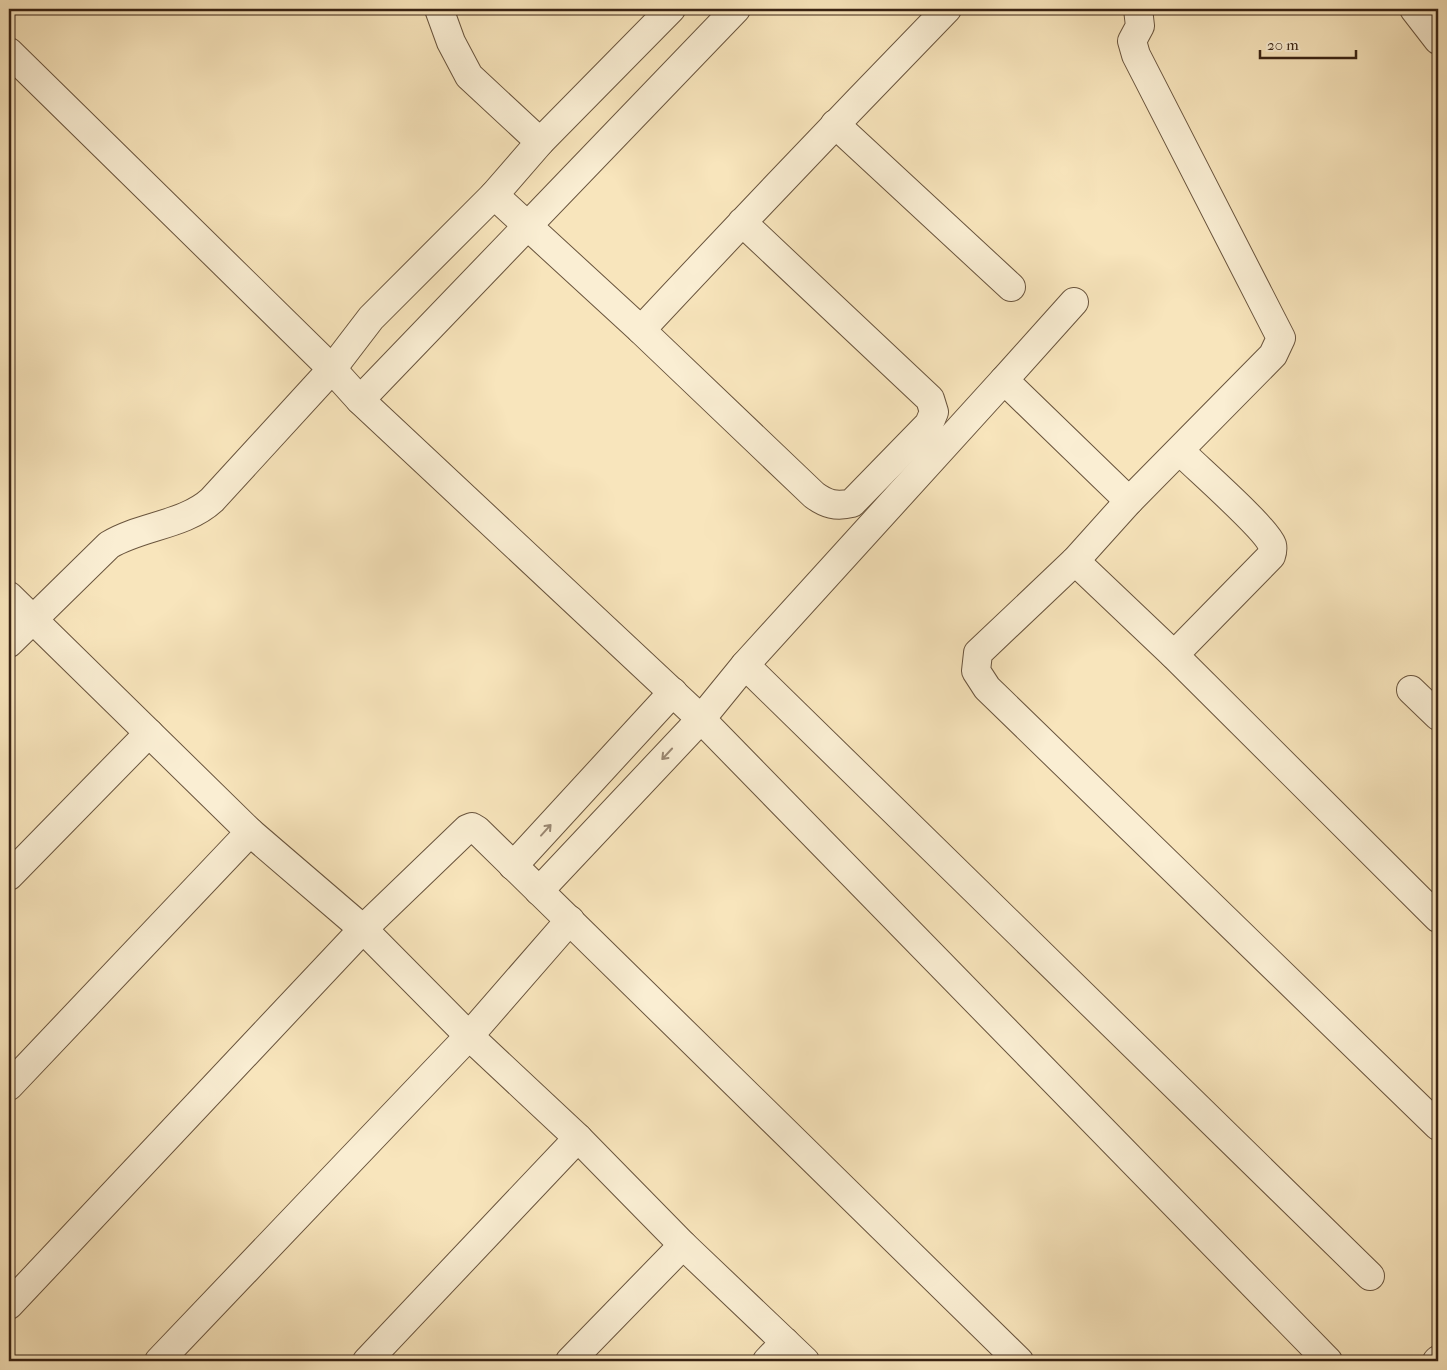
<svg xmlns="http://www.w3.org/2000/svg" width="1447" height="1370" font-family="'IM FELL French Canon',serif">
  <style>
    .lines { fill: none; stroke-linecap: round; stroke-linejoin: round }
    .minor-casing { stroke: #69543d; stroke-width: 30 }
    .minor { stroke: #faeed3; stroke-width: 28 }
    .oneway { stroke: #9a8873 }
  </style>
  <rect width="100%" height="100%" fill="#f8e5bc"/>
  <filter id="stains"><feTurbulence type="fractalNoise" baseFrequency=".004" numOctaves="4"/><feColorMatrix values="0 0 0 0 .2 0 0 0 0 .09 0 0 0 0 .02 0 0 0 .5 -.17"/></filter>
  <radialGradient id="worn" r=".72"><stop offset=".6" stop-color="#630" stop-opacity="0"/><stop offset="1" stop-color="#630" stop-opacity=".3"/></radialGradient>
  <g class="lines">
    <defs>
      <g id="minor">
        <polyline points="439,9 451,42 469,76 540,142"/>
        <polyline points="1138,9 1140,26 1132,41 1136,55 1281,338 1273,355 1129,501 1075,561 978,653 976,671 987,688 1438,1126"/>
        <polyline points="1414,9 1438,40"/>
        <polyline points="9,52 332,369 360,400 701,719 1328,1361"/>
        <polyline points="835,124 1011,287"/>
        <polyline points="494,195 641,330"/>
        <path d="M 742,222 L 930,399 L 934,412 L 929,424 L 852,503 C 836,507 826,504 814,495 L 641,330 C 742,222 844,115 947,9"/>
        <polyline points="1004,380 1074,302"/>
        <polyline points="360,400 736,9"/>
        <polyline points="1075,561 1174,655 1438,918"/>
        <polyline points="9,596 250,832 363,929 9,1305"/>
        <path d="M 9,643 L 109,545 C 140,526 185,525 212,500 L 332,369 L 371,318 L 494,195 L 540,142 L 671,9"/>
        <path d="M 1174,655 L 1271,556 C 1272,553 1273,549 1272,545 C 1266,528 1197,468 1180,451"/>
        <polyline points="745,665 1370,1276"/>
        <polyline points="1411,690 1438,716"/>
        <polyline points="513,866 673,692"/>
        <polyline points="9,876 149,733"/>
        <polyline points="539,891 701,719 745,665 1004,380 1129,501"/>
        <polyline points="9,1086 250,832"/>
        <polyline points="159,1361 469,1036 570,920"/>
        <polyline points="367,1361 578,1138"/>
        <polyline points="570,1361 683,1245"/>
        <polyline points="767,1361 785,1342"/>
        <polyline points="805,1361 683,1245 578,1138 469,1036 363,929 467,829 472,827 477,830 1019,1361"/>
        <polyline points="1437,1361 1438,1360"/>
      </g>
    </defs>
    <!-- minor casing -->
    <use href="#minor" class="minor-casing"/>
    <!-- minor -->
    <use href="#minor" class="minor"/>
  </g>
  <!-- one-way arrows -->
  <defs><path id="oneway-shaft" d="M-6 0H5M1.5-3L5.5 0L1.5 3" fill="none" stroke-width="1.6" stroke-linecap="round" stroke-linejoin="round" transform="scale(1.25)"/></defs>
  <g class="oneway">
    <use href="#oneway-shaft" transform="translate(667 754) rotate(133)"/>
    <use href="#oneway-shaft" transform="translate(546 830) rotate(-48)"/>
  </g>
  <!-- margin -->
  <rect width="1447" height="1370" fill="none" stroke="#f8e5bc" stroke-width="30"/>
  <rect x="10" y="10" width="1427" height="1350" fill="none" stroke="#392313" stroke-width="2.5"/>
  <rect x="15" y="15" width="1417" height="1340" fill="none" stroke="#392313"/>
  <!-- scale -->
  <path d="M1260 50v8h96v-8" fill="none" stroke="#392313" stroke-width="2.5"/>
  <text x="1267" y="50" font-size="15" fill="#392313" stroke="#faeed3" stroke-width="4" paint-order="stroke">20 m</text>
  <rect width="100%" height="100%" filter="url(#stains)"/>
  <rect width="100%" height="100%" fill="url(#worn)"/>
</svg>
